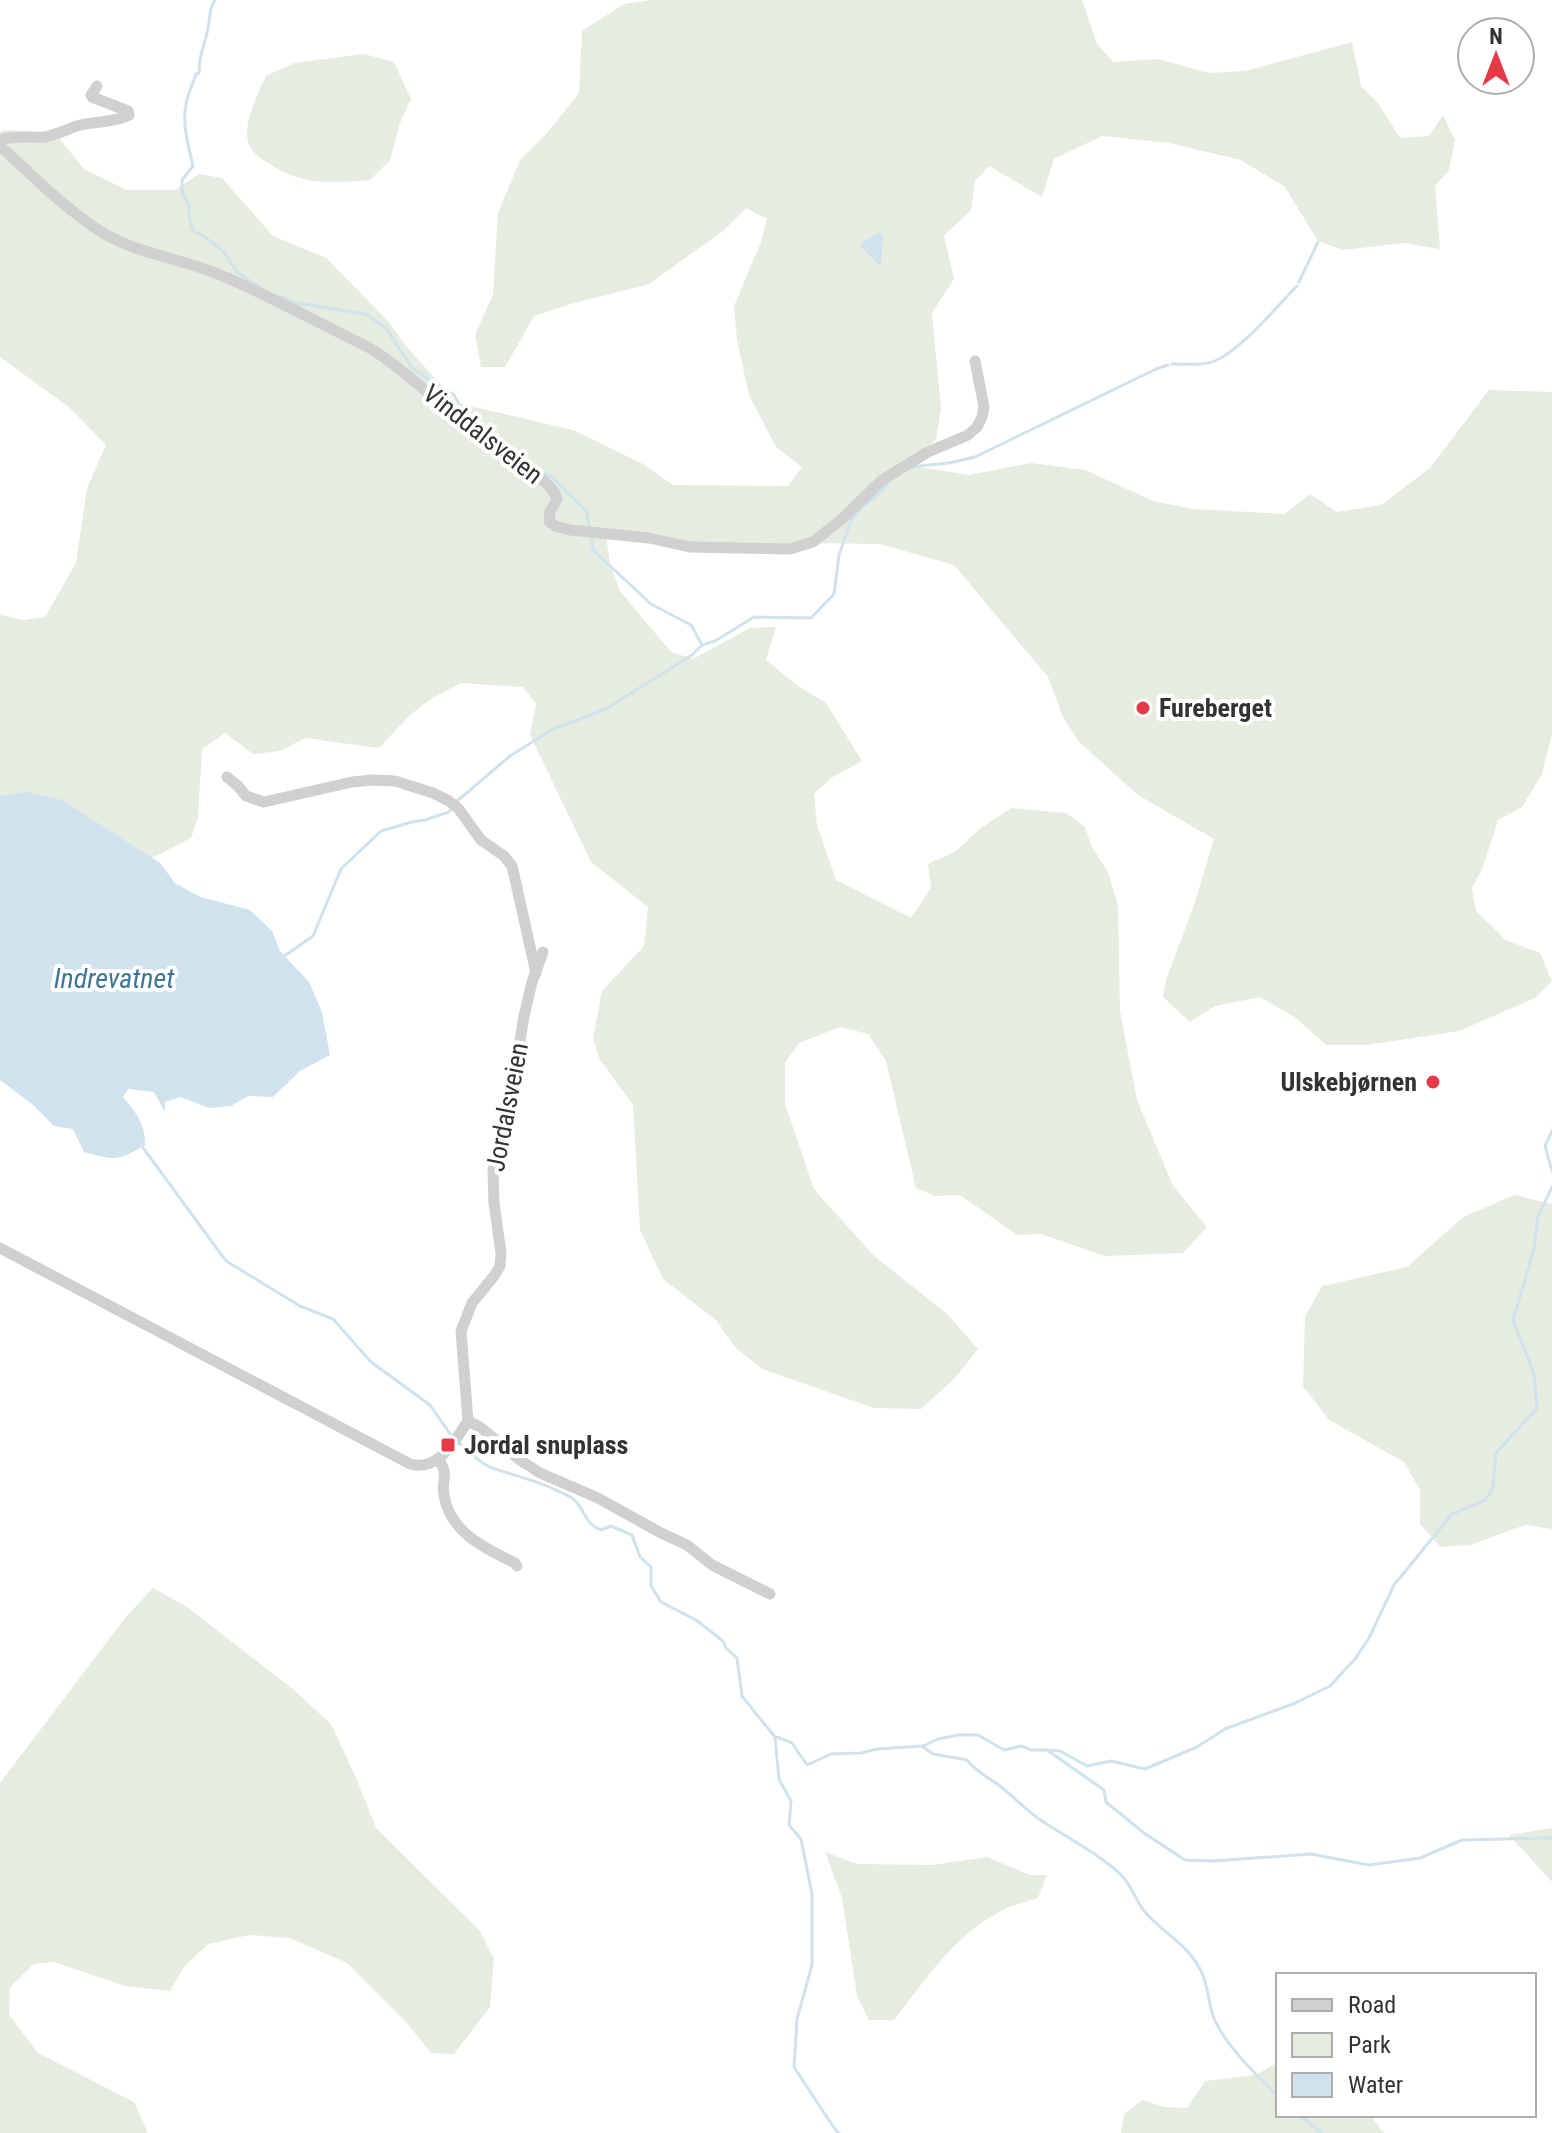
<svg xmlns="http://www.w3.org/2000/svg" width="1552" height="2133" font-family="'Roboto Condensed',sans-serif">
  <style>
    .green { fill: #e6ecdf }
    .water { fill: #cfe2ee }
    .lines { fill: none; stroke-linecap: round; stroke-linejoin: round }
    .stream { stroke: #cfe2ee; stroke-width: 3 }
    .minor { stroke: #d0d0d0; stroke-width: 11 }
    .poi-dot { fill: #e63946; stroke: #fff; stroke-width: 3 }
    .labels { text-anchor: middle; stroke-width: 8; stroke-linejoin: round; paint-order: stroke }
    .street-label { font-size: 26px; fill: #333; stroke: #fff }
    .poi-label { font-size: 26px; font-weight: bold; fill: #333; stroke: #fff; text-anchor: start }
    .water-label { font-size: 28px; font-style: italic; fill: #3f7597; stroke: #fff }
  </style>
  <rect width="100%" height="100%" fill="#fff"/>
  <!-- green -->
  <g class="green">
    <polygon points="652,0 1082,0 1097,44 1113,62 1158,59 1209,73 1245,71 1352,42 1361,86 1378,103 1400,138 1429,136 1443,115 1455,140 1449,170 1435,186 1440,249 1404,243 1343,250 1318,241 1285,187 1241,160 1169,143 1102,136 1054,159 1042,197 989,166 975,181 971,211 944,235 954,279 932,313 941,408 936,440 906,465 969,475 1031,463 1085,470 1153,501 1193,509 1285,514 1310,494 1337,512 1381,505 1430,468 1489,390 1552,392 1552,734 1542,774 1522,807 1498,820 1483,867 1472,888 1476,911 1506,940 1540,953 1552,981 1535,998 1459,1031 1367,1045 1326,1045 1296,1018 1260,997 1215,1006 1190,1022 1163,997 1166,980 1195,902 1214,839 1138,795 1079,742 1063,717 1048,677 954,565 880,544 798,543 772,551 724,553 677,547 605,529 610,563 620,591 671,652 693,659 750,628 776,627 766,660 795,684 826,703 862,761 831,778 814,794 817,825 836,880 911,918 931,888 928,864 956,851 981,828 1011,808 1066,813 1085,827 1092,847 1108,872 1118,905 1120,1011 1137,1100 1173,1186 1207,1227 1183,1253 1105,1256 1041,1234 1017,1235 960,1195 935,1196 916,1188 886,1061 868,1034 840,1027 799,1043 785,1063 785,1104 814,1189 873,1255 947,1314 978,1349 954,1379 921,1409 874,1408 762,1369 735,1347 716,1320 663,1279 640,1230 633,1105 599,1058 593,1038 602,991 644,946 648,907 591,862 530,735 536,704 523,687 461,683 431,699 410,715 379,748 305,738 280,751 253,754 225,733 202,749 198,817 191,838 140,864 0,798 0,615 24,620 45,617 76,563 87,488 106,445 69,407 0,357 0,132 5,130 56,134 84,169 127,190 175,190 199,174 222,178 273,236 326,258 387,320 407,347 457,403 573,430 643,464 673,485 788,486 802,467 776,447 749,395 737,340 734,306 761,242 767,219 746,208 723,231 649,284 574,303 534,316 505,367 481,367 475,335 493,295 498,213 520,160 547,133 579,93 582,31 624,4"/>
    <path d="M 364,54 L 394,62 L 411,99 L 400,123 L 390,160 L 370,180 C 329,183 304,186 268,163 C 257,156 248,149 247,135 C 246,119 259,90 266,76 L 294,63 Z"/>
    <polygon points="1515,1195 1552,1204 1552,1529 1525,1525 1470,1545 1440,1547 1420,1524 1420,1490 1404,1462 1329,1420 1303,1386 1305,1317 1322,1286 1407,1267 1463,1217"/>
    <polygon points="153,1588 187,1607 294,1690 331,1724 357,1780 376,1828 480,1931 494,1959 490,2007 454,2054 431,2053 407,2023 347,1963 290,1938 249,1935 208,1944 184,1967 170,1991 125,1986 54,1962 34,1964 10,1987 9,2015 38,2053 134,2102 148,2133 0,2133 0,1783 125,1618"/>
    <polygon points="1552,1828 1552,1882 1509,1835"/>
    <path d="M 825,1852 L 857,1864 L 932,1865 L 987,1857 L 1030,1875 L 1047,1875 L 1038,1898 C 1027,1902 1014,1904 1003,1910 C 955,1934 926,1979 894,2020 L 869,2020 L 857,1996 L 842,1898 Z"/>
    <polygon points="1278,2062 1278,2115 1370,2115 1384,2133 1121,2133 1124,2114 1143,2100 1164,2107 1187,2108 1205,2081 1256,2075"/>
  </g>
  <!-- water -->
  <g class="water">
    <path d="M 880,233 L 883,235 L 881,264 L 878,264 L 860,245 C 865,242 873,234 880,233 Z"/>
    <path d="M 27,792 L 62,800 L 160,863 L 175,883 L 200,897 L 250,910 L 272,931 L 280,951 L 309,982 L 322,1012 L 330,1055 L 300,1071 L 273,1097 L 248,1096 L 231,1106 L 210,1108 L 180,1097 L 165,1102 L 165,1112 L 154,1092 L 128,1089 L 123,1097 C 136,1112 146,1126 145,1145 C 117,1162 114,1160 84,1152 L 73,1129 L 54,1126 L 33,1105 L 0,1080 L 0,796 Z"/>
  </g>
  <g class="lines">
    <!-- stream -->
    <g class="stream">
      <path d="M 215,0 C 207,13 211,20 207,33 C 203,49 199,55 199,73 L 196,74 C 193,83 190,90 187,99 C 181,121 188,145 193,166 L 182,180 L 182,193 L 189,205 L 189,216 L 193,231 L 202,235 L 223,251 L 238,273 L 259,287"/>
      <polyline points="1299,282 1318,242"/>
      <polyline points="280,297 297,303 366,314 386,328 413,369 454,395 459,404 520,462"/>
      <path d="M 1172,364 C 1187,364 1204,366 1217,360 C 1243,348 1276,307 1297,286"/>
      <polyline points="910,467 949,463 975,457 1156,369 1168,365"/>
      <polyline points="534,469 552,477 587,512 589,527"/>
      <polyline points="702,645 715,641 754,617 811,618 834,594 839,555 851,520 861,508 883,490 891,479"/>
      <polyline points="456,802 510,756 553,729 606,709 692,655 702,645 691,625 651,604 593,550 591,535"/>
      <polyline points="283,957 313,936 341,869 381,831 412,822 425,820 449,812 452,808"/>
      <polyline points="1552,1131 1545,1146 1552,1171"/>
      <polyline points="141,1145 226,1261 300,1306 333,1319 371,1362 430,1405 453,1438"/>
      <path d="M 459,1443 C 469,1452 482,1465 495,1469 C 521,1477 547,1484 572,1498 C 585,1507 583,1523 601,1530 L 611,1526 L 632,1535 L 640,1557 L 651,1567 L 651,1586 L 661,1602 L 696,1620 L 723,1641 L 726,1648 L 737,1658 L 742,1696 L 775,1737 L 779,1779 L 791,1801 L 789,1825 L 801,1839 L 812,1894 L 812,1965 L 797,2019 L 794,2067 L 834,2128 L 839,2133"/>
      <polyline points="777,1737 792,1743 807,1765 831,1754 861,1753 877,1749 923,1746 938,1739 958,1735 978,1735 1004,1750 1022,1746 1031,1750 1047,1750 1104,1790 1106,1802 1144,1833 1185,1860 1213,1861 1311,1854 1369,1865 1420,1858 1462,1840 1552,1838"/>
      <path d="M 923,1747 L 933,1754 L 967,1760 C 976,1772 988,1777 1000,1786 C 1014,1797 1027,1811 1042,1821 C 1066,1837 1103,1856 1122,1876 C 1132,1886 1136,1902 1145,1912 C 1162,1932 1187,1944 1200,1969 C 1208,1983 1208,2001 1213,2016 C 1224,2044 1256,2075 1278,2096"/>
      <polyline points="1047,1750 1060,1751 1087,1766 1111,1761 1145,1769 1197,1747 1225,1729 1293,1704 1330,1686 1355,1659 1369,1638 1394,1585 1452,1514 1486,1500 1493,1487 1496,1453 1537,1408 1534,1374 1513,1320 1534,1249 1538,1217 1552,1187"/>
      <polyline points="1299,2115 1322,2133"/>
    </g>
    <!-- minor -->
    <g class="minor">
      <path d="M 0,140 C 14,135 29,138 44,137 C 57,135 67,129 80,125 C 96,121 113,123 129,115 L 128,111 L 92,97 L 91,95 L 97,86"/>
      <path d="M 0,146 C 33,176 65,209 103,233 C 137,253 176,258 213,272 C 266,293 316,322 368,347 L 385,358 C 428,389 466,429 510,461 C 526,472 551,479 557,499 L 550,512 L 549,521 L 555,526 L 570,530 L 649,538 L 690,547 L 790,549 L 813,542 L 842,519 L 882,480 L 928,452 L 968,435 L 977,427 L 982,417 L 984,407 L 975,361"/>
      <polyline points="227,777 238,786 246,796 264,802 352,782 373,780 395,781 433,793 449,801 458,808 481,840 504,856 512,866 536,973"/>
      <path d="M 0,1248 L 410,1464 C 438,1472 455,1441 468,1421 L 461,1331 L 472,1303 L 494,1276 L 500,1266 L 501,1253 L 494,1203 L 493,1170 L 499,1136 L 517,1059 L 524,1016 L 532,982 L 543,952"/>
      <polyline points="468,1421 480,1427 520,1460 540,1473 598,1498 661,1533 687,1545 712,1565 770,1594"/>
      <path d="M 438,1459 C 450,1475 441,1479 444,1495 C 450,1533 485,1548 515,1563 L 517,1566"/>
    </g>
  </g>
  <!-- markers -->
  <g class="poi-dot">
    <circle cx="1143" cy="708" r="8"/>
    <circle cx="1433" cy="1082" r="8"/>
    <rect x="440" y="1437" width="16" height="16" rx="4"/>
  </g>
  <g class="labels">
    <!-- street labels -->
    <g class="street-label">
      <text transform="translate(483 434) rotate(38)" y="9">Vinddalsveien</text>
      <text transform="translate(507 1107) rotate(-79)" y="9">Jordalsveien</text>
    </g>
    <!-- poi labels -->
    <g class="poi-label">
      <text x="1159" y="717">Fureberget</text>
      <text x="1417" y="1091" text-anchor="end">Ulskebjørnen</text>
      <text x="464" y="1454">Jordal snuplass</text>
    </g>
    <!-- water labels -->
    <g class="water-label">
      <text x="114" y="988">Indrevatnet</text>
    </g>
  </g>
  <!-- legend -->
  <rect x="1276" y="1973" width="260" height="144" fill="#ffffff" stroke="#adadad" stroke-width="2"/>
  <rect x="1292" y="1999" width="40" height="12" fill="#d0d0d0" stroke="#adadad" stroke-width="2"/>
  <text x="1348" y="2013" font-size="24" fill="#333333">Road</text>
  <rect x="1292" y="2033" width="40" height="24" fill="#e6ecdf" stroke="#adadad" stroke-width="2"/>
  <text x="1348" y="2053" font-size="24" fill="#333333">Park</text>
  <rect x="1292" y="2073" width="40" height="24" fill="#cfe2ee" stroke="#adadad" stroke-width="2"/>
  <text x="1348" y="2093" font-size="24" fill="#333333">Water</text>
  <!-- north arrow -->
  <g transform="translate(1496 56)"><circle r="38" fill="#ffffff" stroke="#adadad" stroke-width="2"/>
  <path d="M0-6L14 30L0 20L-14 30Z" fill="#e63946"/>
  <text y="-12" font-size="22" font-weight="bold" text-anchor="middle" fill="#333333">N</text>
  </g>
</svg>
